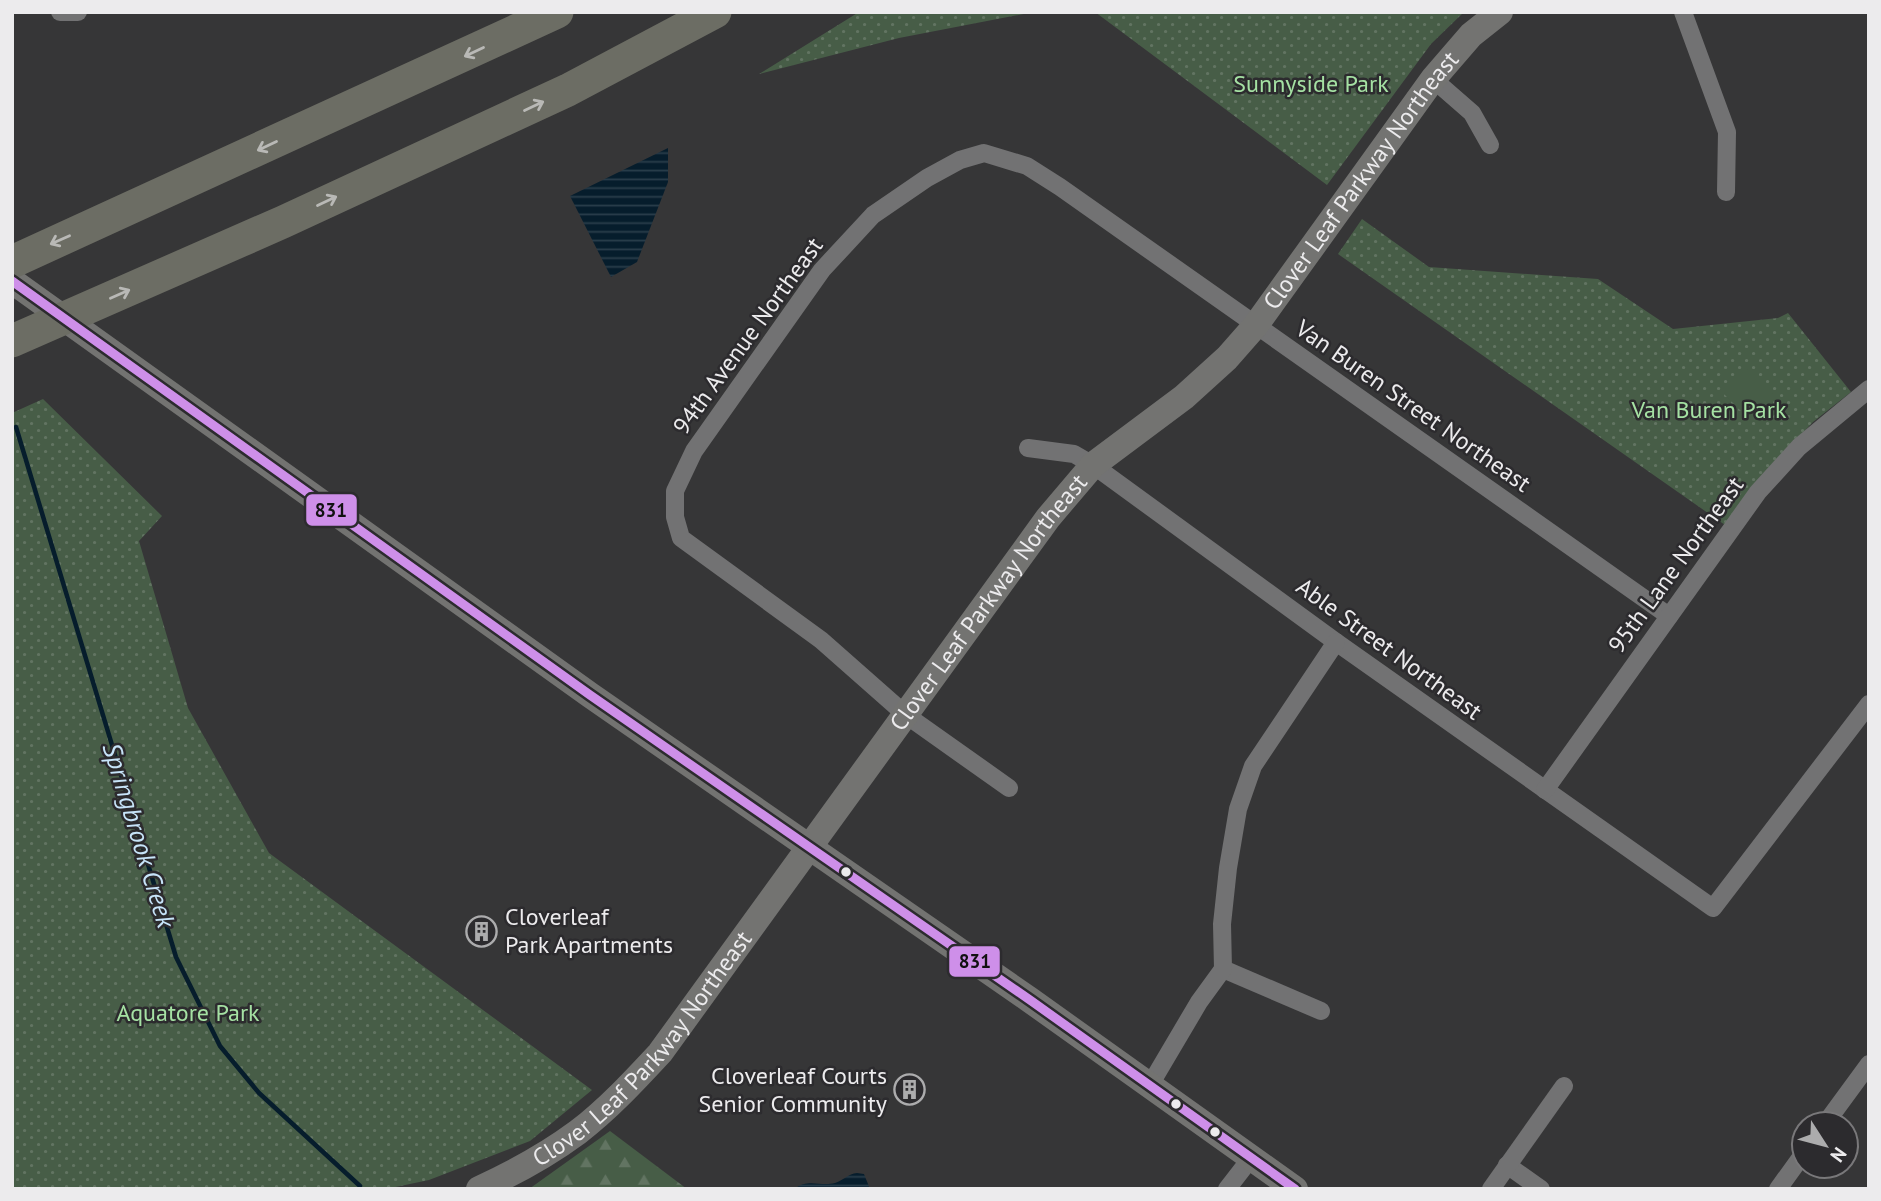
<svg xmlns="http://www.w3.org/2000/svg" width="1881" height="1201" font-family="'PT Sans',sans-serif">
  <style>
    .grass { fill: url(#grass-dots) }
    .forest { fill: url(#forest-firs) }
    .pitch { fill: #475d47 }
    .water { fill: url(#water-rules) }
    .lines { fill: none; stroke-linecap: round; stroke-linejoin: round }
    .stream { stroke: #061d2c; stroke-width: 4.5 }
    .street { stroke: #727273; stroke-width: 18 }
    .secondary { stroke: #737371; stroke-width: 26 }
    .highway { stroke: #6c6d64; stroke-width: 33 }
    .bus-1-casing { stroke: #2c2b2e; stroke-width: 14 }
    .bus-1 { stroke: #ce8fe9; stroke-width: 9 }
    .oneway { stroke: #b9b9b6 }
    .bus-dot { fill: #ecebed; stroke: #2c2b2e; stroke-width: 2.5 }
    .labels { text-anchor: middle; stroke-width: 5; stroke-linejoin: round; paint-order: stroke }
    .park-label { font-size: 24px; fill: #a5e1a3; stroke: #2c2b2e }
    .street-label { font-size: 24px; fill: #ecebed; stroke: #2c2b2e }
    .poi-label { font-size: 24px; fill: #ecebed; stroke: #2c2b2e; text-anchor: start }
    .water-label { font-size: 26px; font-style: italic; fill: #c7e4f9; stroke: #2c2b2e }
    .line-badge { stroke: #2c2b2e; stroke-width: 2.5 }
    .pale-badge-label { font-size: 19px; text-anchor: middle; font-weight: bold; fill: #111 }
  </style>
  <defs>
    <pattern id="grass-dots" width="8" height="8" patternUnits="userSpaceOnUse" patternTransform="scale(1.75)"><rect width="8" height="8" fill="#475d47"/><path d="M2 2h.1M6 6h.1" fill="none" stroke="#627462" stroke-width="1.8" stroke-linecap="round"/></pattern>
    <pattern id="forest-firs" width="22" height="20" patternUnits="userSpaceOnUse" patternTransform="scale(1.75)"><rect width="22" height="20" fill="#475d47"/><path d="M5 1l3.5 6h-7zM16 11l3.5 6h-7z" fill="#627462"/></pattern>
    <pattern id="water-rules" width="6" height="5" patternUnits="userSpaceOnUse" patternTransform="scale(1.75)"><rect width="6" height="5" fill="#061d2c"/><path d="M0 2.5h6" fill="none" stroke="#2a3e4b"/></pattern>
  </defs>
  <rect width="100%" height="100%" fill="#363637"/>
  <!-- grass -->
  <g class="grass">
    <polygon points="859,12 1034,12 899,38 759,74"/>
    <polygon points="1095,12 1464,12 1431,44 1327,185"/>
    <polygon points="1362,219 1429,267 1598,279 1673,329 1778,318 1788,313 1851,392 1813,422 1774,463 1725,525 1338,254"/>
    <polygon points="43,399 162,516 139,541 188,708 269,853 592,1090 530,1141 429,1180 386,1189 12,1189 12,413"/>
  </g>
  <!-- forest -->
  <polygon class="forest" points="610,1131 687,1189 529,1189"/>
  <!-- pitch -->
  <polygon class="pitch" points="1748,369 1773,393 1749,419 1724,394"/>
  <!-- water -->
  <g class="water">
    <polygon points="668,148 668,182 637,262 611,277 570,196"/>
    <path d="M 857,1173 L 864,1174 L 870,1189 L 794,1189 C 809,1178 820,1187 835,1183 C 844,1180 848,1174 857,1173 Z"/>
  </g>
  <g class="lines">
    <!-- stream -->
    <polyline class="stream" points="16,427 176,957 220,1046 259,1093 360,1186"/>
    <!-- street -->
    <g class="street">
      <polyline points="60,12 78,12"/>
      <polyline points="1683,12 1727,132 1726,192"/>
      <polyline points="1433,79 1472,113 1490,145"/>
      <polyline points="1028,448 1074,454 1093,465 1336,642 1713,908 1869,704"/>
      <polyline points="1009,788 906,715 821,640 681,538 675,517 675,491 694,451 822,270 873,215 927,178 960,160 984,153 1027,166 1060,187 1669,616"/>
      <polyline points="1545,790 1758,492 1799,447 1869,389"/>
      <polyline points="1223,969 1321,1011"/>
      <polyline points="1150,1085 1199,1002 1223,969 1222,924 1228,868 1238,809 1253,766 1336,642"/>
      <polyline points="1825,1124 1869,1064"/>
      <polyline points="1507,1165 1541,1189"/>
      <polyline points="1227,1189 1251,1158"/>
      <polyline points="1491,1189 1564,1086"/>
      <polyline points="1778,1189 1804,1153"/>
    </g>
    <!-- secondary -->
    <g class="secondary">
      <polyline points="12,281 590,695 1030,1000 1295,1189"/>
      <path id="s1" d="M 479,1189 C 514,1173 547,1155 578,1132 C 608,1109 634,1081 660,1053 L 1048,518 L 1093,465 L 1184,397 L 1227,358 L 1256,325 L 1433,79 L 1471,35 L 1500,12"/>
    </g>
    <!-- highway -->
    <g class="highway">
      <polyline points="12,262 557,12"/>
      <polyline points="12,341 283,222 568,90 715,12"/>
    </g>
    <defs>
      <polyline id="bus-1" points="12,281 590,695 1030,1000 1295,1189"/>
    </defs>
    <!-- bus-1 casing -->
    <use href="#bus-1" class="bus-1-casing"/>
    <!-- bus-1 -->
    <use href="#bus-1" class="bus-1"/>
  </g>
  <!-- one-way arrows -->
  <defs><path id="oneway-shaft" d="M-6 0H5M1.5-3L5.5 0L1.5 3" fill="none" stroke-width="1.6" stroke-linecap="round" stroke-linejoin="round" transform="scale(1.75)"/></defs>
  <g class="oneway">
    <use href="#oneway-shaft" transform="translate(474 52) rotate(155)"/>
    <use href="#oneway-shaft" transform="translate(534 106) rotate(-25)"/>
    <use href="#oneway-shaft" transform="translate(267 146) rotate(155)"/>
    <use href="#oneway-shaft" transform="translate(327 201) rotate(-25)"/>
    <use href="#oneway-shaft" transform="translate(60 240) rotate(156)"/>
    <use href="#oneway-shaft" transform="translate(120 294) rotate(-24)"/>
  </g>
  <!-- icons -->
  <defs>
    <symbol id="building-ring" viewBox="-11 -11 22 22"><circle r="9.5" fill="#2c2b2e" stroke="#acacad" stroke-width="1.5"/><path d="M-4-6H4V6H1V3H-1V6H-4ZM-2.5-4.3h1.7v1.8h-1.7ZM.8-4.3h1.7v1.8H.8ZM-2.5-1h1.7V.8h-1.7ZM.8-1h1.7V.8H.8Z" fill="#acacad"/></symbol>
  </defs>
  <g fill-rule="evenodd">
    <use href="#building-ring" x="464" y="914" width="35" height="35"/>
    <use href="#building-ring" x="892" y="1072" width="35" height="35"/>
  </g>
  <!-- markers -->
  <g class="bus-dot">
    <circle cx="846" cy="872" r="6"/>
    <circle cx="1176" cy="1104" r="6"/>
    <circle cx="1215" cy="1132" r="6"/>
  </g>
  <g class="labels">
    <!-- park labels -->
    <g class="park-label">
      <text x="1311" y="92">Sunnyside Park</text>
      <text x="1709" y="418">Van Buren Park</text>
      <text x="188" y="1021">Aquatore Park</text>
    </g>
    <!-- street labels -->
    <g class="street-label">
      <text dy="8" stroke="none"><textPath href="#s1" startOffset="1353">Clover Leaf Parkway Northeast</textPath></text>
      <text transform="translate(748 336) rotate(-54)" y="8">94th Avenue Northeast</text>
      <text transform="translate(1413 406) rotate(35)" y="8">Van Buren Street Northeast</text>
      <text transform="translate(1676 565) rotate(-54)" y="8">95th Lane Northeast</text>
      <text dy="8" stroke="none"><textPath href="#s1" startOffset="786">Clover Leaf Parkway Northeast</textPath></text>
      <text transform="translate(1389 649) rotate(36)" y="8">Able Street Northeast</text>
      <text dy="8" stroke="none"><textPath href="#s1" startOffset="219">Clover Leaf Parkway Northeast</textPath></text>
    </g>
    <!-- poi labels -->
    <g class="poi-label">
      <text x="505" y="925">Cloverleaf<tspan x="505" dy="28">Park Apartments</tspan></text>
      <text x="887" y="1084" text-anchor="end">Cloverleaf Courts<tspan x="887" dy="28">Senior Community</tspan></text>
    </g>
    <!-- water labels -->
    <g class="water-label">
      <text transform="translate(139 835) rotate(73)" y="9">Springbrook Creek</text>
    </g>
  </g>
  <g class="line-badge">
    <rect x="305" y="493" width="53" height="34" rx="7" fill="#ce8fe9"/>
    <rect x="948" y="945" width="53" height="33" rx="7" fill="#ce8fe9"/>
  </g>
  <g class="pale-badge-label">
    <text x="331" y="517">831</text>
    <text x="975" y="968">831</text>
  </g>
  <!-- border -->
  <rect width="1881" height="1201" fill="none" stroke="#ecebed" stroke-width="28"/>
  <!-- north arrow -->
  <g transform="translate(1825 1145) rotate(126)"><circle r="33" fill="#2c2b2e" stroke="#79787a" stroke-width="2"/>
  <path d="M0-5L12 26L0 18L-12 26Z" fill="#acacad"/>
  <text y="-10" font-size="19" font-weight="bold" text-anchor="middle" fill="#ecebed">N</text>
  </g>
</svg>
